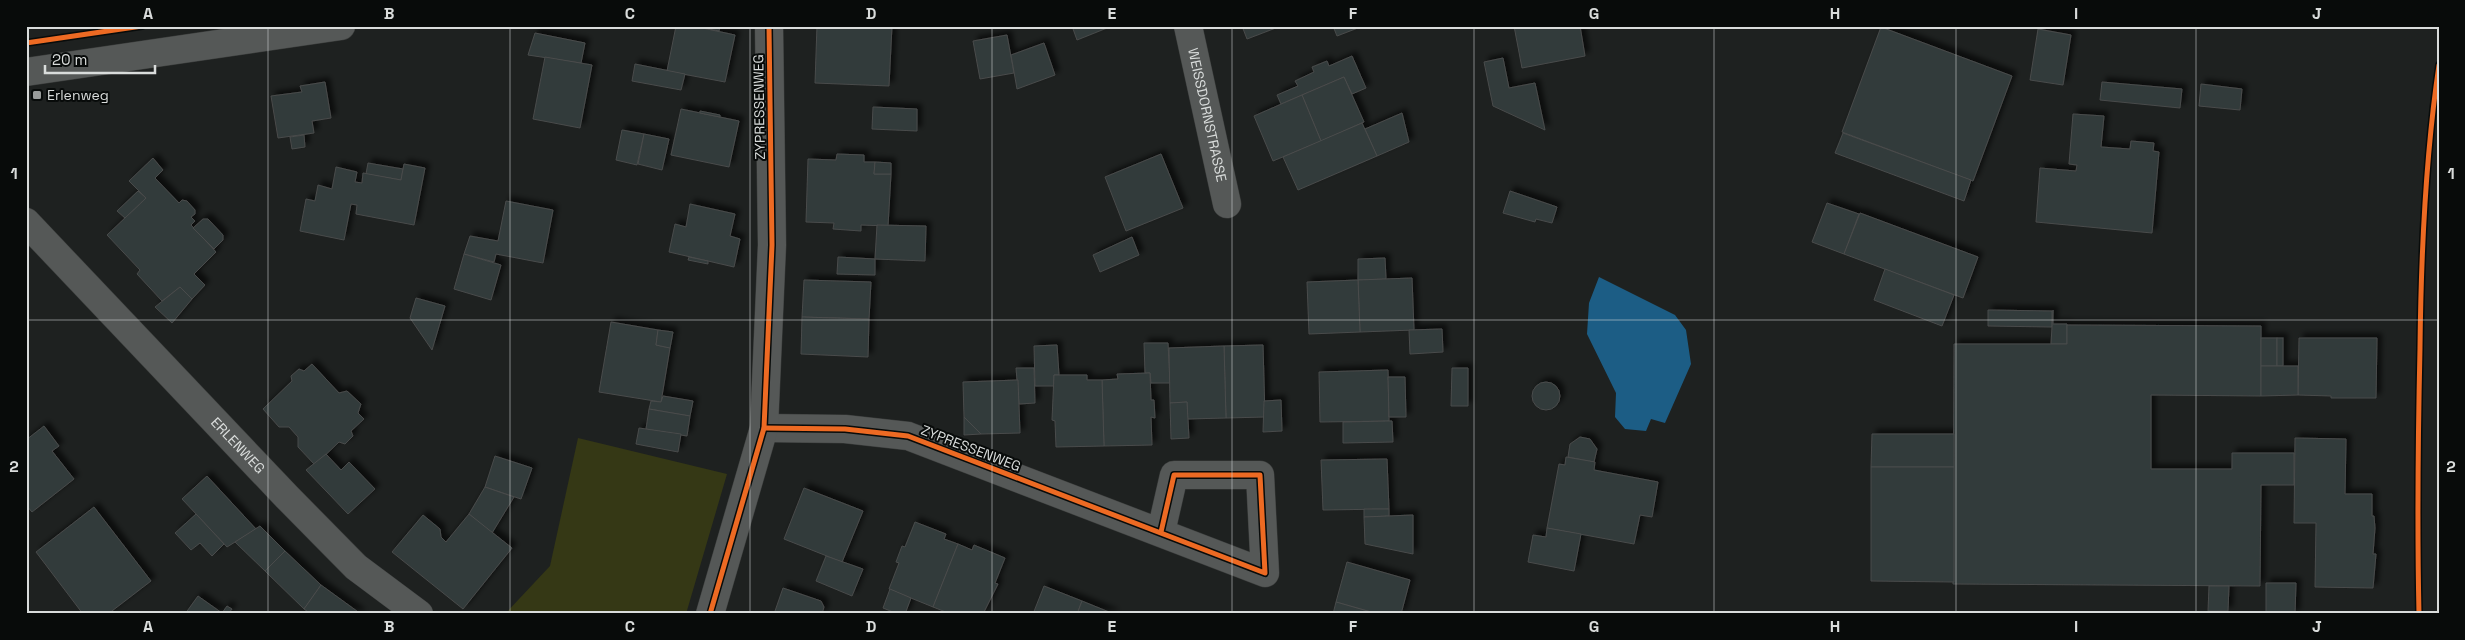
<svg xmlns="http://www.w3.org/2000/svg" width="2465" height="640" font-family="'Space Grotesk',sans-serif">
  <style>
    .green { fill: #353815 }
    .water { fill: #1c5d85 }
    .building { fill: #323a3a; stroke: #494b4b; filter: url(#shadow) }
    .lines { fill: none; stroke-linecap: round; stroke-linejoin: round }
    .street-casing { stroke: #3a3c3b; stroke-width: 29 }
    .secondary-casing { stroke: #3a3c3b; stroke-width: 29 }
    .street { stroke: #555857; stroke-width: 28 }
    .secondary { stroke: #555857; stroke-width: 28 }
    .cycleway-casing { stroke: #080b0a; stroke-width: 8 }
    .cycleway { stroke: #ed6a23; stroke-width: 5 }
    .grid { fill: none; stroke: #d9dcdb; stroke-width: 1; stroke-opacity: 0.55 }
    .poi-dot { fill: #989b9a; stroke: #080b0a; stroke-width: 2 }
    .labels { text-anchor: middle; stroke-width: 4; stroke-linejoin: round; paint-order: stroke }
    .poi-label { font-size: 14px; fill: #d9dcdb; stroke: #080b0a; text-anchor: start }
    .street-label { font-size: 14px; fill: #d9dcdb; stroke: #080b0a }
    .neatline { fill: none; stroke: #d9dcdb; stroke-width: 2 }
    .grid-label { font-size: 16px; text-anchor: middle; font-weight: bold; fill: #d9dcdb }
  </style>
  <defs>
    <filter id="shadow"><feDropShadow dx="4.5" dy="-4.5" stdDeviation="2.5" flood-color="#0009"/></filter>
  </defs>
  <rect width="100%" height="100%" fill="#1e2120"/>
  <!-- green -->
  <polygon class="green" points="578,438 727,474 686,614 505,614 550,566"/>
  <!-- water -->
  <polygon class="water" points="1599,277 1675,315 1686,330 1691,364 1665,423 1651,419 1646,431 1625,429 1615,417 1616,393 1587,334 1589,303"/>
  <!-- building -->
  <g class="building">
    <polygon points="676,26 693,26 735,35 725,82 667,71"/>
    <polygon points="694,26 720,26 719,31"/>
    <polygon points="817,26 892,26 889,86 815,83"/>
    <polygon points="1072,26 1112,26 1077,40"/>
    <polygon points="1242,26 1281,26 1247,39"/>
    <polygon points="1333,26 1363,26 1337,36"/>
    <polygon points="1514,26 1580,26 1585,56 1522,68"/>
    <polygon points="1881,27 2012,76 1973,181 1842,132"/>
    <polygon points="2038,29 2071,35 2063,85 2030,80"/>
    <polygon points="535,33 585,43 581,63 528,55"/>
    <polygon points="1007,35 1014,73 980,79 973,41"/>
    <polygon points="1044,43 1055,75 1017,89 1011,55"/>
    <polygon points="1352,56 1366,88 1352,94 1344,77 1281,104 1277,95 1298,86 1295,81 1314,72 1312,67 1327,61 1329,66"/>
    <polygon points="545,57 592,65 580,128 533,119"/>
    <polygon points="1503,58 1509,88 1535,83 1545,130 1493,106 1484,62"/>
    <polygon points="635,64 685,74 681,90 632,81"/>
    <polygon points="1344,77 1364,122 1321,141 1302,95"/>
    <polygon points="325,82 331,118 312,121 314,133 278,138 271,96 302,92 300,86"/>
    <polygon points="2102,82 2182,89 2180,108 2100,100"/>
    <polygon points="2201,84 2242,89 2240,110 2199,106"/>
    <polygon points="1302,95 1321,141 1273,161 1254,116"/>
    <polygon points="873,107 917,109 917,131 872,129"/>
    <polygon points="681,109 739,121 729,167 671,155"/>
    <polygon points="700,111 720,115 720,117 700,113"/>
    <polygon points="1402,113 1409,142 1377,156 1365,129"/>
    <polygon points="2073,114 2104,116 2101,147 2130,149 2131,141 2154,143 2153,151 2159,152 2152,233 2036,222 2040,168 2076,171 2077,165 2069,164"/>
    <polygon points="1362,123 1377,156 1298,190 1283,157"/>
    <polygon points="622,130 644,134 637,165 616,160"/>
    <polygon points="1843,133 1971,180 1964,201 1835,153"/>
    <polygon points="644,134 669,139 662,170 638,164"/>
    <polygon points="304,135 305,147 292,149 290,137"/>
    <polygon points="837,154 864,155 864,162 875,162 874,174 891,174 888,226 861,225 861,231 833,229 834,223 806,222 808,159 836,160"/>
    <polygon points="1161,154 1183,208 1126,231 1105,177"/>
    <polygon points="153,158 163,170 155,178 179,203 182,200 187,201 195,210 195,214 191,217 195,221 191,225 216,252 194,274 205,285 192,299 180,287 162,301 137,274 140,270 107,235 146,198 129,181"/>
    <polygon points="875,162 891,163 891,174 874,174"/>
    <polygon points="368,163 403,169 401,180 366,174"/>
    <polygon points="404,164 425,168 414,225 356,214 357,205 351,204 344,240 300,231 306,199 315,201 318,185 332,189 336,167 357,172 355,182 362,183 363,173 401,180"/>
    <polygon points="138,191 146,198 125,218 117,211"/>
    <polygon points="1510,191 1557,207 1552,223 1536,219 1535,222 1503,213"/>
    <polygon points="506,201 553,210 543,263 496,254 494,262 464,254 470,236 498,241"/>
    <polygon points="1827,203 1859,214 1844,254 1812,242"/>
    <polygon points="690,204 735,214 730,236 740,239 734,267 669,252 675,224 686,227"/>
    <polygon points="1860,213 1978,257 1963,298 1844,254"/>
    <polygon points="203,219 208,219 223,235 223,240 214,249 193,228"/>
    <polygon points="877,225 926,226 925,261 875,259"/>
    <polygon points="1132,237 1139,255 1100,272 1093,255"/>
    <polygon points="464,254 501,265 491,300 454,289"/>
    <polygon points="689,257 708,261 708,264 688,260"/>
    <polygon points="838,257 875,259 875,275 837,274"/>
    <polygon points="1385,258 1386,279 1358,280 1358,259"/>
    <polygon points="1885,269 1954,295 1942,326 1874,300"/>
    <polygon points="1412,278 1414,330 1360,332 1358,280"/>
    <polygon points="804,280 871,282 869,319 802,317"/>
    <polygon points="1358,280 1360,332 1309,334 1307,282"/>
    <polygon points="180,287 192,299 172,323 155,307"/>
    <polygon points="416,298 445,306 432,350 410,318"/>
    <polygon points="1988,310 2052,311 2052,327 1988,326"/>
    <polygon points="2053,310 2053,324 2067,324 2067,344 2051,344"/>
    <polygon points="802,317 869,319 868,357 801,354"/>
    <polygon points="611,322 658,330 656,345 670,348 661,402 599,392"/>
    <polygon points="2067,325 2261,326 2261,396 2151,395 2151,469 2232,469 2232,453 2294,453 2294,485 2261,485 2260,586 1953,584 1954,344 2067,344"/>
    <polygon points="1442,329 1443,352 1410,354 1409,330"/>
    <polygon points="658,330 673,332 670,348 656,345"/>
    <rect x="2261" y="338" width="16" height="28"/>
    <rect x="2277" y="338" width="6" height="28"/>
    <polygon points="2299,338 2377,338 2376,398 2331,398 2331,396 2298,395"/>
    <polygon points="1144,343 1168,343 1170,383 1151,383 1150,373 1145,373"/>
    <polygon points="1057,345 1059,375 1054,375 1054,386 1035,386 1034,346"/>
    <polygon points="1263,345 1265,417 1226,418 1224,346"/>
    <polygon points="1224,346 1226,418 1187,419 1187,402 1170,403 1169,348"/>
    <polygon points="312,364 339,393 347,391 361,404 358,413 364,419 351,431 353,436 345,444 339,442 315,465 298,447 298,437 289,427 279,427 263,409 292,381 291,376 299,369 304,371"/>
    <polygon points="2261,366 2298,366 2298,395 2261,396"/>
    <polygon points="1016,368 1034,368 1035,403 1019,404"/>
    <polygon points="1452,368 1468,368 1468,406 1451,406"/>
    <polygon points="1388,370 1389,421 1320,422 1319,372"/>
    <polygon points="1150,373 1151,400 1154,400 1155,418 1151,417 1152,445 1104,446 1102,380 1118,379 1117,374"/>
    <polygon points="1054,375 1087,375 1087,380 1102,380 1104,446 1056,447 1055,421 1052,420"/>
    <polygon points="1388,377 1405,377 1406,417 1389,417"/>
    <polygon points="1018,380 1020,433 981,434 964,417 963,382"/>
    <circle cx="1546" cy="396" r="14"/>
    <polygon points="663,396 693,401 690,416 649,409 651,401 661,402"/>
    <polygon points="1281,400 1282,431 1263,432 1264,401"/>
    <polygon points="1187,402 1189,438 1171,439 1170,403"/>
    <polygon points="649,409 690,416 687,436 646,429"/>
    <polygon points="964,417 981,434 964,435"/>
    <polygon points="1389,421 1392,421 1393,442 1343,443 1343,422"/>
    <polygon points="44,426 59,446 52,451 74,479 32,512 26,505 26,440"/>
    <polygon points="639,428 681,434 678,452 636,444"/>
    <polygon points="1872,434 1954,434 1954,467 1871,467"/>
    <polygon points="1580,437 1590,439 1597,449 1594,462 1568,457 1570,444"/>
    <polygon points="2295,438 2346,439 2345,494 2372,494 2372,516 2374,516 2375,528 2373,554 2376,554 2373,588 2315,587 2316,523 2294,523"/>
    <polygon points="326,454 341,470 349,462 375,489 348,514 306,470"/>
    <polygon points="495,456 532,468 521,499 485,487"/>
    <polygon points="1566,457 1595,462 1594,470 1658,482 1652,517 1640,515 1634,544 1547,528 1559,464 1565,465"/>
    <polygon points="1387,459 1389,509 1323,510 1321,460"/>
    <polygon points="1871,467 1954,467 1954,582 1871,581"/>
    <polygon points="207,476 256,529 227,547 182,499"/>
    <polygon points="485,487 514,497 492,533 469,514"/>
    <polygon points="804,488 863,511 842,562 784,539"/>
    <polygon points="94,507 151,581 108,614 83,614 36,552"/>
    <polygon points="1364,509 1389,509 1389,516 1364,517"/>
    <polygon points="196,514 224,544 212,556 200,543 191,550 175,533"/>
    <polygon points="469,514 512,548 463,609 392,552 423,515 440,529 441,537 446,542"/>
    <polygon points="1413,515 1413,554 1365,544 1364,517"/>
    <polygon points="915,522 946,534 944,539 958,544 933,607 889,589 899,563 896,562 902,546 905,547"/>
    <polygon points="260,526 285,551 265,571 235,542"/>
    <polygon points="1547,528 1581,534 1574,571 1528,562 1533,535 1546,537"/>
    <polygon points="958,544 972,550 974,545 1005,558 995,583 998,584 983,614 951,614 933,607"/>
    <polygon points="285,551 321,585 304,609 265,571"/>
    <polygon points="826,556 863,569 852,596 816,581"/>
    <polygon points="1347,562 1410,580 1401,614 1378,614 1336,602"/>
    <polygon points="2266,583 2296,583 2295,614 2266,614"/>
    <polygon points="321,585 361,614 311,614 304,609"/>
    <polygon points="1044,586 1082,601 1077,614 1033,614"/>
    <polygon points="2209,586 2229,586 2228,611 2208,611"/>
    <polygon points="783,588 821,601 824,607 822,614 774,614"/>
    <polygon points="890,589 911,598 905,614 898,614 883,608"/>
    <polygon points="198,596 222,613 227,606 232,609 228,614 185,614"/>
    <polygon points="1082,601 1114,614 1077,614"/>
    <polygon points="1336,602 1378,614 1333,614"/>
  </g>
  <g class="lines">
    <defs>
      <g id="street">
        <path id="s1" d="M 1188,26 L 1227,204"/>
        <path id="s2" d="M 26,222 L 287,497 L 356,567 L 419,614"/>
        <polyline points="764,428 845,429 908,436 1265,573 1260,475 1174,475 1161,532"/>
        <polyline points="710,614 764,428 772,245 769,26"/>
      </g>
      <polyline id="secondary" points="26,72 341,26"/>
    </defs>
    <!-- street casing -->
    <use href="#street" class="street-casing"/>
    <!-- secondary casing -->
    <use href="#secondary" class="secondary-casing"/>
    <!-- street -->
    <use href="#street" class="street"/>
    <!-- secondary -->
    <use href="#secondary" class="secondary"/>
    <defs>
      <g id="cycleway">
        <polyline points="26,43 142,26"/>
        <polyline points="764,428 845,429 908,436 1265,573 1260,475 1174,475 1161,532"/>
        <polyline points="710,614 764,428 772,245 769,26"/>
        <path d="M 2419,614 C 2417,525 2418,437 2420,348 C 2421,253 2425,159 2439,65"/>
      </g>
    </defs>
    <!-- cycleway casing -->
    <use href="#cycleway" class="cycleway-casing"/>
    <!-- cycleway -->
    <use href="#cycleway" class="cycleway"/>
  </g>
  <!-- grid -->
  <path class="grid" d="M 268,26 L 268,614M 510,26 L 510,614M 750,26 L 750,614M 992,26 L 992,614M 1232,26 L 1232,614M 1474,26 L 1474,614M 1714,26 L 1714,614M 1956,26 L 1956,614M 2196,26 L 2196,614M 26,320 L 2439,320"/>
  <!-- markers -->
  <rect class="poi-dot" x="32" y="90" width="10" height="10" rx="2.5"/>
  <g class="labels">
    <!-- poi labels -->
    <g class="poi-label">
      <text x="47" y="100">Erlenweg</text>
    </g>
    <!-- street labels -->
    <g class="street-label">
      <text transform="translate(759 107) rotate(-91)" y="5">ZYPRESSENWEG</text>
      <text dy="5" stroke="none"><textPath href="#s1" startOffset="91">WEISSDORNSTRASSE</textPath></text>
      <text dy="5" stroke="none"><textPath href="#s2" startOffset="308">ERLENWEG</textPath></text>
      <text transform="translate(971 448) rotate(21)" y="5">ZYPRESSENWEG</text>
    </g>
  </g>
  <!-- border -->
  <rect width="2465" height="640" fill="none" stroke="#080b0a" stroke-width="55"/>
  <!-- scale -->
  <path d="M45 65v8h110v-8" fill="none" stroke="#d9dcdb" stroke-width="2.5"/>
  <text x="52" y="65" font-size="15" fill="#d9dcdb" stroke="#080b0a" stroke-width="4" paint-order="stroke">20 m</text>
  <rect x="28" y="28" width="2410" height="584" class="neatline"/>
  <g class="grid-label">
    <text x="148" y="19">A</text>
    <text x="389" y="19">B</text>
    <text x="630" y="19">C</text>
    <text x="871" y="19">D</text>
    <text x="1112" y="19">E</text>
    <text x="1353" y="19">F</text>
    <text x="1594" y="19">G</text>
    <text x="1835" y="19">H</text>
    <text x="2076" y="19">I</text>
    <text x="2317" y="19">J</text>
    <text x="14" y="179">1</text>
    <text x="2451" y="179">1</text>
    <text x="14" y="472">2</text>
    <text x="2451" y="472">2</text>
    <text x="148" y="632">A</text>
    <text x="389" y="632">B</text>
    <text x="630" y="632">C</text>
    <text x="871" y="632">D</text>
    <text x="1112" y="632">E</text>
    <text x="1353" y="632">F</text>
    <text x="1594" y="632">G</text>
    <text x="1835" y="632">H</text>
    <text x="2076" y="632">I</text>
    <text x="2317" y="632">J</text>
  </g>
</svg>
